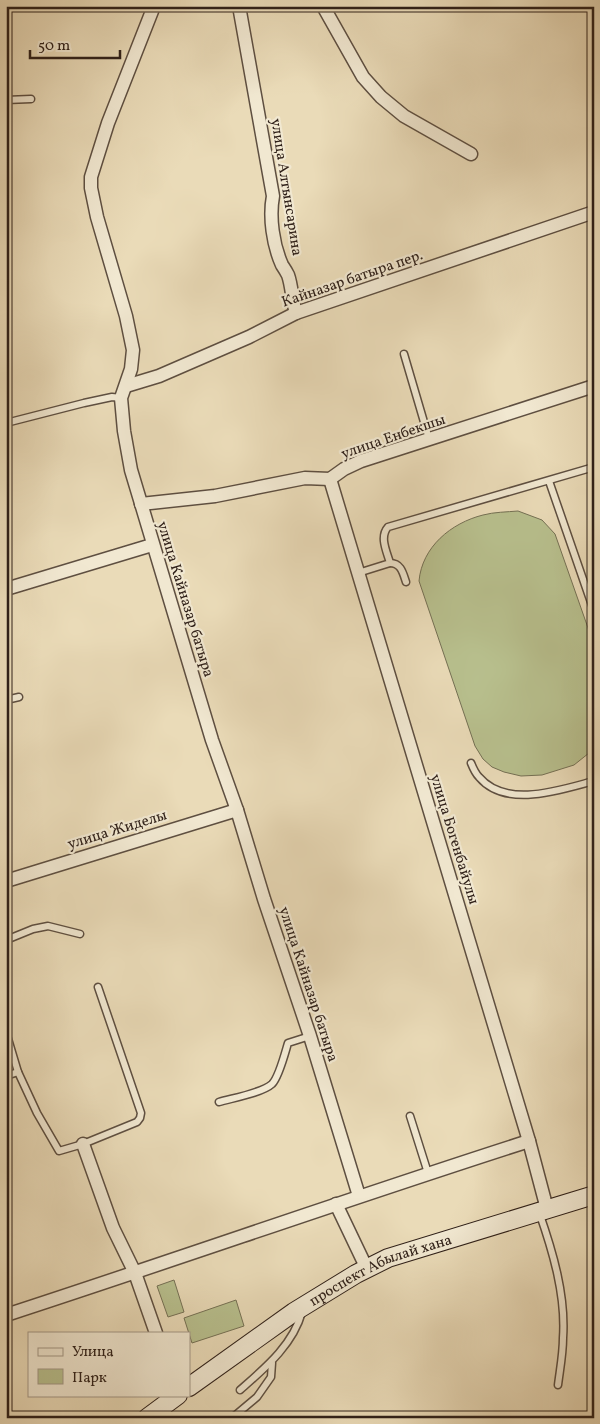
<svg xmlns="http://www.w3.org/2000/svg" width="600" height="1424" font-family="Vollkorn,serif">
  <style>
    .green { fill: #b8c08e; stroke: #747054 }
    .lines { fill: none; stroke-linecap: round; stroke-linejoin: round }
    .lane-casing { stroke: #5e4f41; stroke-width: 9 }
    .street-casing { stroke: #5e4f41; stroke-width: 15 }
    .secondary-casing { stroke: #2f2019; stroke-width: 20 }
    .lane { stroke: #f1e8d1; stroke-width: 6 }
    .street { stroke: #f1e8d1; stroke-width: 12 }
    .secondary { stroke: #f1e8d1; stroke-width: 18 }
    .labels { text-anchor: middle; stroke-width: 4.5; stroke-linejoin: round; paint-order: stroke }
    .street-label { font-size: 15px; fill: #2f2019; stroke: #f1e8d1 }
  </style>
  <rect width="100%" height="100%" fill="#eadbb8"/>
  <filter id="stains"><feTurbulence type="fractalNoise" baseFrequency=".004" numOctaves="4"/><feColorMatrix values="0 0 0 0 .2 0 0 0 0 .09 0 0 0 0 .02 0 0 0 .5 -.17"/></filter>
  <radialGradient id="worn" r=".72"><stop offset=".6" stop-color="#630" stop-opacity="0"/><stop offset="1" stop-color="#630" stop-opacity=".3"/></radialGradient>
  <!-- green -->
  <g class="green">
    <path d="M 518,511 L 542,520 L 555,534 L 594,645 L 594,749 L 574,765 L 542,775 L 521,776 L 504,772 L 492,767 L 483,759 L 475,746 L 419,581 C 422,547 451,523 483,515 C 494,512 507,512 518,511 Z"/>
    <polygon points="174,1280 184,1312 168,1317 157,1286"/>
    <polygon points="236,1300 244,1326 192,1343 184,1318"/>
  </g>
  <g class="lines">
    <defs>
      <g id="lane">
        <polyline points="6,100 31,99"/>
        <polyline points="404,354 429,439"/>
        <polyline points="6,423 84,403 112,397 121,398"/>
        <polyline points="549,481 594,611"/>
        <path d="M 390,563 C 401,563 403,573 406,582"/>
        <path d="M 358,573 L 390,563 C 387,552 379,537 388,527 L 594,467"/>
        <polyline points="6,700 19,697"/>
        <path d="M 471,763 C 473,768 475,773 479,777 C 506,809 560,790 594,781"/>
        <polyline points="6,940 33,929 48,926 80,934"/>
        <polyline points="6,1032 18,1072 37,1113 59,1151 83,1144 137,1122 140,1118 141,1113 98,987"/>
        <polyline points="6,1076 18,1072"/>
        <path d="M 219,1102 C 233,1098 262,1093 272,1084 C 279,1077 285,1053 288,1043 L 310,1036"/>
        <polyline points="410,1116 428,1173"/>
        <path d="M 539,1212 C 553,1252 566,1296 563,1338 C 563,1354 560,1369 558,1385"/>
        <path d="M 240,1390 C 265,1368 293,1345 302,1312"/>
        <polyline points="232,1418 257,1397 271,1377 272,1363"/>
      </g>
      <g id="street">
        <polyline points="154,6 108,123 91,177 91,188 97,217 126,316 133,350 131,369 121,398 124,431 131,470 212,740 237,810 264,899 310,1036 359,1196"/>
        <path d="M 239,6 L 273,196 C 269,217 273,245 282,265 C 284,268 286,271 288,275 C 292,286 292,301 296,313"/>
        <polyline points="323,6 363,77 381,97 404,116 471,154"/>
        <polyline points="126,386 159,376 249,337 296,313 594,212"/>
        <polyline points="330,479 529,1141 547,1209"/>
        <polyline points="141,504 215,496 305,478 330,479 344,469 361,461 594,386"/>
        <polyline points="6,589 152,545"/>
        <polyline points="6,881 237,810"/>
        <polyline points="83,1144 113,1228 135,1273 156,1333"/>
        <polyline points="336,1204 367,1269"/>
        <path d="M 6,1315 C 181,1258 354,1197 529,1141"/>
      </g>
      <g id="secondary">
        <path id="s1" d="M 189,1387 L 294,1312 L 356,1274 L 388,1258 L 594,1195"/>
        <polyline points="147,1418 178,1395"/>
      </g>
    </defs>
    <!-- lane casing -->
    <use href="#lane" class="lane-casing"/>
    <!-- street casing -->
    <use href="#street" class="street-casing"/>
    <!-- secondary casing -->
    <use href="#secondary" class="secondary-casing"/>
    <!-- lane -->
    <use href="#lane" class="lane"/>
    <!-- street -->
    <use href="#street" class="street"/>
    <!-- secondary -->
    <use href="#secondary" class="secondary"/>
  </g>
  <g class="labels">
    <!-- street labels -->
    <g class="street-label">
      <text transform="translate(287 187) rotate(81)" y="5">улица Алтынсарина</text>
      <text transform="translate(352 278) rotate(-19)" y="5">Кайназар батыра пер.</text>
      <text transform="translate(393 436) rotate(-19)" y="5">улица Енбекшы</text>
      <text transform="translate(186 599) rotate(73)" y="5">улица Кайназар батыра</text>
      <text transform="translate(117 829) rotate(-17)" y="5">улица Жиделы</text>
      <text transform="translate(455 839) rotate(73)" y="5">улица Богенбайулы</text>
      <text transform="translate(309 984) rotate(72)" y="5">улица Кайназар батыра</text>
      <text dy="5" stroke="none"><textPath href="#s1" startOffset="226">проспект Абылай хана</textPath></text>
    </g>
  </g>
  <!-- margin -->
  <rect width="600" height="1424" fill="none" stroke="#eadbb8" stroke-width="25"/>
  <rect x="8" y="8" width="585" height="1409" fill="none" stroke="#2f2019" stroke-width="2.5"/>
  <rect x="12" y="12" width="575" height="1399" fill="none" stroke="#2f2019"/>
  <!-- legend -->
  <rect x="28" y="1332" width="162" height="65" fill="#f1e8d1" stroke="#a39887"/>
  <rect x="38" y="1348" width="25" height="8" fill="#f1e8d1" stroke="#a39887"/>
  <text x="72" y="1356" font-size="15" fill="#2f2019">Улица</text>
  <rect x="38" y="1369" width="25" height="15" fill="#b8c08e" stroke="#a39887"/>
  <text x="72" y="1382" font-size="15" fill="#2f2019">Парк</text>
  <!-- scale -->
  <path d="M30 50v8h90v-8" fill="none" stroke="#2f2019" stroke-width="2.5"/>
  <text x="38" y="50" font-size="15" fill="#2f2019" stroke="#f1e8d1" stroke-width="4" paint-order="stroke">50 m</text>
  <rect width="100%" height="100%" filter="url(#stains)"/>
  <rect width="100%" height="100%" fill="url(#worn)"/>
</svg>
